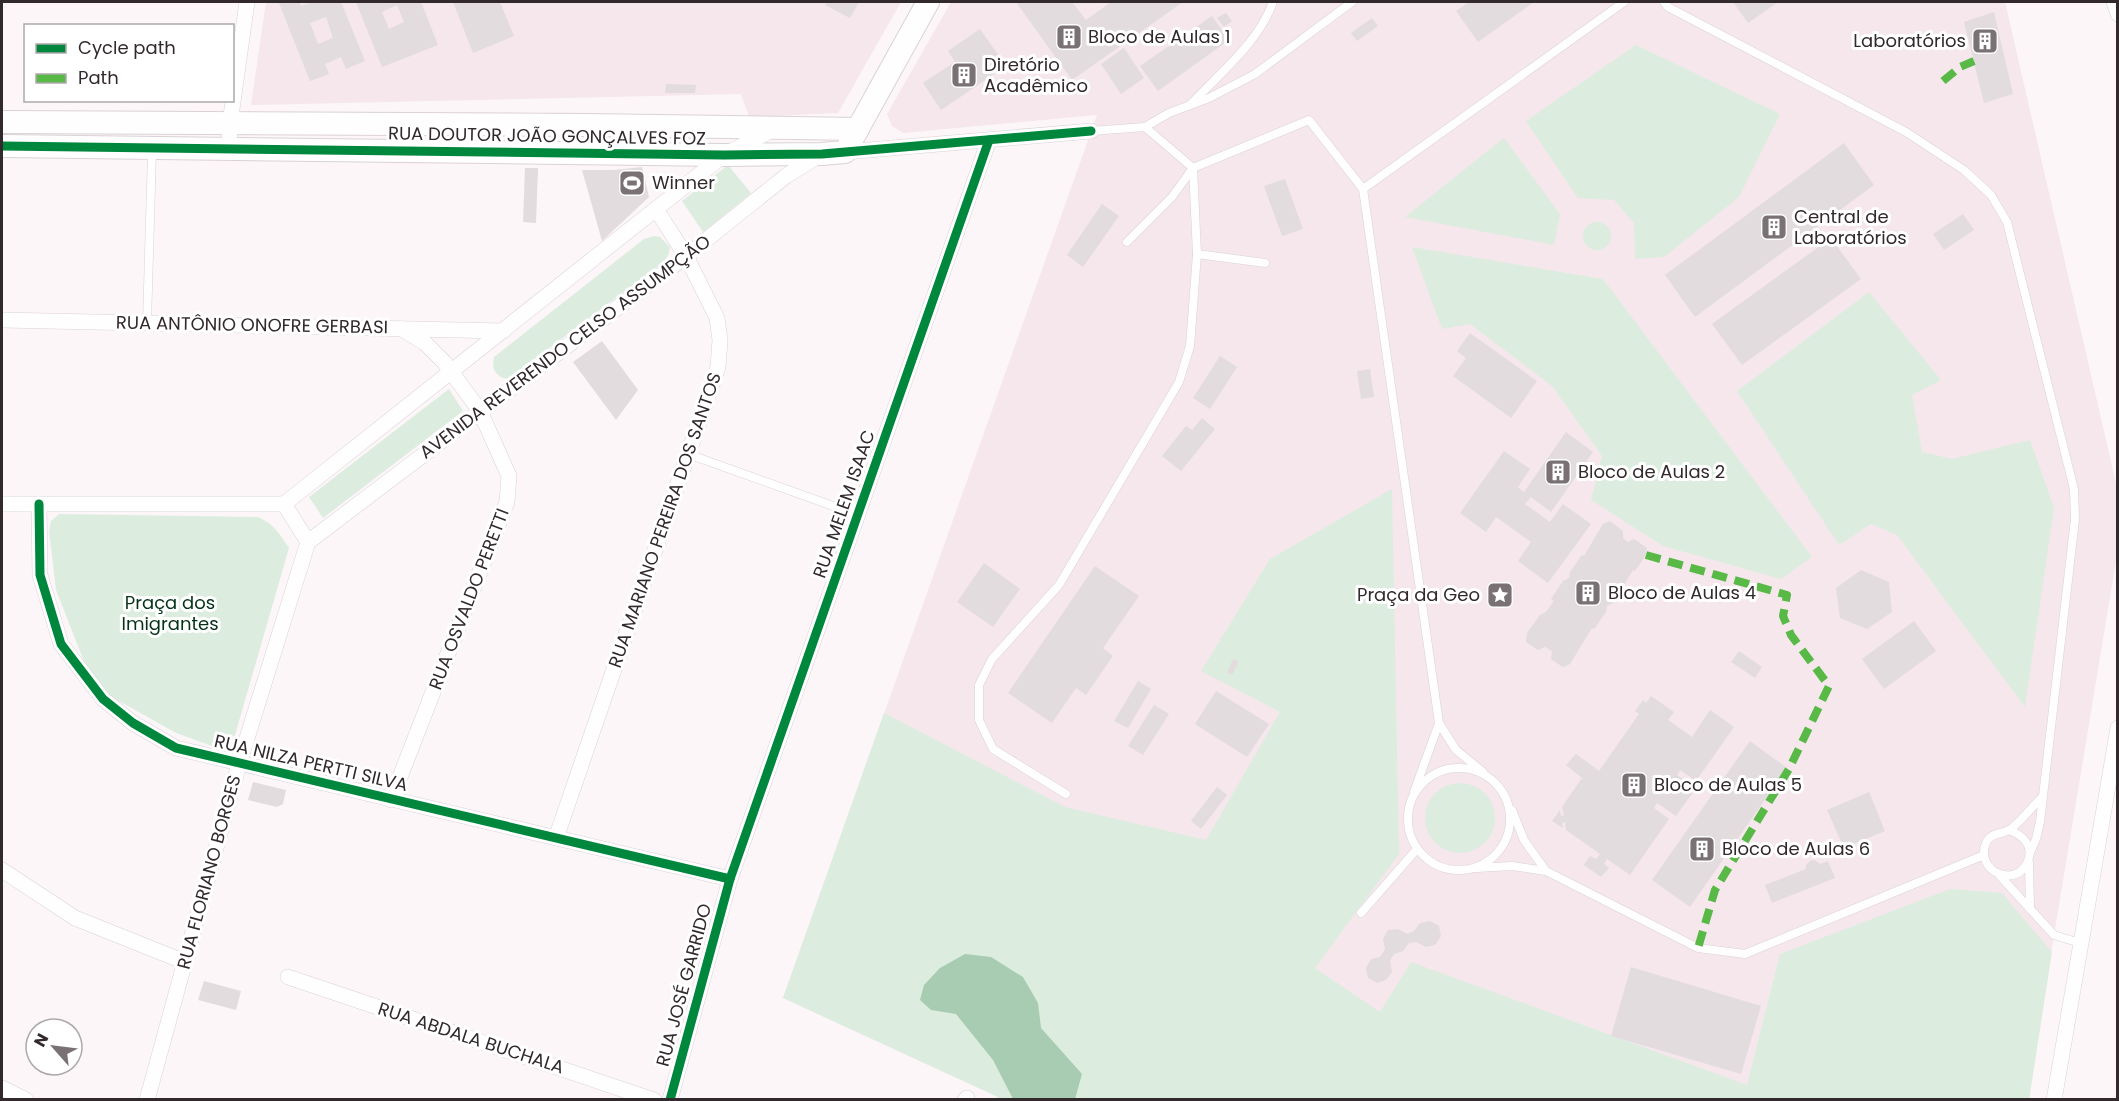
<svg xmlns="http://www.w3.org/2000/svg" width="2119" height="1101" font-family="Poppins,sans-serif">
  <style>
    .built { fill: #f5e7ec }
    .green { fill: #dcede0 }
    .water { fill: #a7ccb1 }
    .building { fill: #e3dcde; fill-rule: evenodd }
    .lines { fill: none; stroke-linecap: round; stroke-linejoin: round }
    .lane-casing { stroke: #dad2d5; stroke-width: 9 }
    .street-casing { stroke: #dad2d5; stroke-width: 16 }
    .secondary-casing { stroke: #dad2d5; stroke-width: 24 }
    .lane { stroke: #fffefe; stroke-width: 8 }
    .street { stroke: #fffefe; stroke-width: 15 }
    .secondary { stroke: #fffefe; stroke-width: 22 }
    .quiet { stroke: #58b947; stroke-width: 8; stroke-dasharray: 15 8; stroke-linecap: butt }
    .cycleway-casing { stroke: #fff; stroke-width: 13 }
    .cycleway { stroke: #00873e; stroke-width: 9 }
    .labels { text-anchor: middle; stroke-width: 6; stroke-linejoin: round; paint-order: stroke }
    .poi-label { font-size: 18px; fill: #32292c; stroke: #fff; text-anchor: start }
    .street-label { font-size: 18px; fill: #32292c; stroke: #fff }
    .park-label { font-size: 18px; fill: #043219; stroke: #fff }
  </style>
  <rect width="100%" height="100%" fill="#fcf6f8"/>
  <!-- built -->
  <g class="built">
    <polygon points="266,2 901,2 838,113 749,117 741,94 251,105"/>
    <polygon points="951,2 2005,2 2118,492 2117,555 2054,935 2029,1099 996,1099 998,1097 783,998 1097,115 903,133 892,126 887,114"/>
  </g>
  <!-- green -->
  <g class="green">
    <polygon points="1636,45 1780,114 1739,197 1664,257 1635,259 1634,223 1614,200 1578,198 1526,121"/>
    <polygon points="1504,138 1560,214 1554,245 1405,217"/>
    <polygon points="728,165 751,193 703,232 682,201"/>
    <circle cx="1597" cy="236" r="14"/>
    <path d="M 654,236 L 660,237 L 670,247 L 669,253 L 665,261 L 508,379 C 496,377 491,369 494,357 L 644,239 Z"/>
    <polygon points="1412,247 1603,279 1812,557 1781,579 1663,546 1591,500 1602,456 1552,386 1470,324 1442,329"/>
    <polygon points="1869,292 1941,380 1912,395 1922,452 1952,459 2030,440 2054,508 2025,707 1897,535 1871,524 1839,545 1737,391"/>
    <polygon points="449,389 463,411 323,518 309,497"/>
    <polygon points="1392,489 1399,854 1315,968 1380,1012 1411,962 1747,1085 1780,954 1950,889 2002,893 2052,952 2029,1100 996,1099 998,1097 783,998 884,713 1065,807 1206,840 1280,712 1201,671 1270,559"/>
    <path d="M 59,514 L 258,517 C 274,524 280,534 289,548 L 231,749 L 212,746 L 176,733 L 94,687 L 56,590 L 49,531 L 51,521 Z"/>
    <circle cx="1460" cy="818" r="35"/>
  </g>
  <!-- water -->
  <polygon class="water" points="965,954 991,957 1023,977 1038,1003 1041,1028 1082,1074 1075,1099 1013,1099 993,1060 956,1014 931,1010 920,1000 924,985 940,968"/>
  <!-- building -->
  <g class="building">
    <path d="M 282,2 L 300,2 L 301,6 L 313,2 L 341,2 L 365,61 L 346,69 L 341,57 L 325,64 L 329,74 L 310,81 L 279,3 ZM 326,17 L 333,38 L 318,44 L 310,23 Z"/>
    <path d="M 356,2 L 421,2 L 438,45 L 382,67 ZM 397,5 L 404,22 L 389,29 L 382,12 Z"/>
    <polygon points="453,2 500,2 514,36 473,53"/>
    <polygon points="827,2 859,2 850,18 825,5"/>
    <polygon points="1016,2 1072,2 1086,20 1111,2 1183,2 1072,80"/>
    <polygon points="1469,2 1534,2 1478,42 1456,11"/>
    <polygon points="1733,2 1778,2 1748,23"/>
    <polygon points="1994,12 2013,94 1984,103 1964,22"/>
    <polygon points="1226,13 1232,21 1224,27 1217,18"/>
    <polygon points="1212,16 1229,40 1158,91 1140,66"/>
    <polygon points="1372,18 1378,26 1357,41 1351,33"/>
    <polygon points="980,29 1006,66 941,110 923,83 955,62 948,51"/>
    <polygon points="1124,48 1144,78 1121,94 1101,64"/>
    <polygon points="666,84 696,85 695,93 665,93"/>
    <polygon points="1844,143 1874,185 1695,317 1665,275"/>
    <polygon points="642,167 649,197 602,241 582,170 614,170"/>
    <polygon points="525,168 538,168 536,223 523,222"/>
    <polygon points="1285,179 1303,229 1282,236 1264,186"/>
    <polygon points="1102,204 1119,216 1083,267 1067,255"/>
    <polygon points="1963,214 1974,230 1944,250 1933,234"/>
    <polygon points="1831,238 1861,279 1742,365 1712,324"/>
    <polygon points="1470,333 1537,381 1511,418 1453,376 1466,358 1457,351"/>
    <polygon points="602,341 638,390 616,420 573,362"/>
    <polygon points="1220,356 1237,367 1210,409 1193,398"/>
    <polygon points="1370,369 1374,397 1361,399 1357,371"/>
    <polygon points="1202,418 1215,429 1181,471 1162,456 1186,426 1192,430"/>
    <polygon points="1566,432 1593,452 1551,512 1531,497 1525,504 1550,522 1563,504 1591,524 1548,583 1518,561 1531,542 1496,517 1486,532 1460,513 1504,451 1530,469 1518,487 1524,492"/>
    <polygon points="1610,521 1623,531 1623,538 1628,542 1634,539 1647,548 1646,555 1635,571 1633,570 1613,603 1607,606 1606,612 1594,629 1592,628 1570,664 1563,667 1551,659 1552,651 1545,647 1538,650 1526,642 1527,633 1540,615 1546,612 1554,601 1551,599 1563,581 1569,578 1570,572 1582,555 1584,556 1603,524"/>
    <polygon points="984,563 1020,589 993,627 957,602"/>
    <polygon points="1095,566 1139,596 1103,648 1113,656 1086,695 1076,688 1052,723 1008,693"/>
    <polygon points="1861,570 1889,582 1892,612 1867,629 1840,618 1836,588"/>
    <polygon points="1914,621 1936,651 1884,689 1862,659"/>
    <polygon points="1739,651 1762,667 1755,678 1731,662"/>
    <polygon points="1233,659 1239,661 1232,675 1227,673"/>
    <polygon points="1138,681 1151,689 1128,728 1114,721"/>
    <polygon points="1216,691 1269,724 1247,757 1195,724"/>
    <polygon points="1651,696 1674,712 1668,720 1692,737 1710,710 1734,727 1696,781 1680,770 1677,775 1696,788 1676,816 1657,803 1654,808 1669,819 1630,875 1607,859 1604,864 1609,868 1601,877 1584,865 1590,856 1596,859 1600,854 1566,830 1565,822 1562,823 1563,828 1552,821 1560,810 1561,816 1564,815 1562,807 1582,778 1566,765 1576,754 1599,771 1639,714 1635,711 1643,700 1646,703"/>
    <polygon points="1154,705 1169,714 1143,755 1128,746"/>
    <polygon points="1750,741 1787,768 1690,907 1652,880"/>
    <polygon points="253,782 286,790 283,804 277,807 248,800"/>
    <polygon points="1217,787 1227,795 1201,829 1191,821"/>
    <polygon points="1869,792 1885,831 1844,848 1827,810"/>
    <polygon points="1811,860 1815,860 1820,864 1828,861 1835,878 1772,903 1765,885 1806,869 1806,865"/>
    <polygon points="1430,921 1439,926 1441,936 1435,945 1426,947 1416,942 1409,943 1403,951 1394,954 1390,961 1392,972 1386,980 1377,983 1368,978 1366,968 1371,959 1380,957 1385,949 1383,939 1388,930 1398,929 1407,934 1414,931 1420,923"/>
    <polygon points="1631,967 1761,1006 1741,1074 1611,1036"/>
    <polygon points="204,981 241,991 236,1010 198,1000"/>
  </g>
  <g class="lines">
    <defs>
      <g id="lane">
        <polyline points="1664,2 1668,7 1906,132 1964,170 1991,195 2007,222 2074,489 2075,519 2040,822 2036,839 2030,853"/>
        <path d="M 1191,104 C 1220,73 1259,42 1273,2"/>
        <polyline points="1145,127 1169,113 1209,98 1255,74 1352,2"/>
        <polyline points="1363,189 1624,2"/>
        <polyline points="1127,242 1172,197 1193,168 1309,120 1363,189 1439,723 1456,750 1483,772"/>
        <polyline points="1197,254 1265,263"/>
        <polyline points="147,323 152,151"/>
        <polyline points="688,454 858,515"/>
        <circle cx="1459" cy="819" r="51"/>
        <polyline points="1414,792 1439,723"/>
        <polyline points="1066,794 993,749 979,720 979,685 992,659 1059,585 1179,382 1190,346 1197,254 1193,168 1145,127 1091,131"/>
        <polyline points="1512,810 1524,840 1546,871"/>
        <path d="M 2009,830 C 2022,835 2034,845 2028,861 C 2017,890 1974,871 1986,843 C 1991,832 2000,835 2009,830 C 2016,827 2034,805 2041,798"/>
        <polyline points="2029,863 2030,909"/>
        <polyline points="1476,868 1512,866 1546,871 1698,948 1745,954 1984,855"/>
        <polyline points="2000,876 2054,935 2080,943"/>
        <polyline points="1361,913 1417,849"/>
      </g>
      <g id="street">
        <polyline points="2114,2 2118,14"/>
        <polyline points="229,148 230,123 247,2"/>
        <polyline points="845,152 1091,131"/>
        <polyline points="2,320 503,331"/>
        <polyline points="2,504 284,504"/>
        <polyline points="39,504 40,575 61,644 103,699 133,723 176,748 730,879"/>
        <polyline points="284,504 724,155 774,129"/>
        <polyline points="284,504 308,542"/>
        <polyline points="308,542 686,256 786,176 820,155"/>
        <polyline points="391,800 507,502 509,476 480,411 444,362 425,343 402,329"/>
        <polyline points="556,838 718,367 720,340 717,318 686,256 656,209"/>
        <polyline points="2,870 75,918 185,962"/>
        <polyline points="288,977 654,1100"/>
        <polyline points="2,1088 26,1100"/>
        <polyline points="147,1100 239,764 308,542"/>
        <polyline points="670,1100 730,879 989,140"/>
        <polyline points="965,1100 967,1098"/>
        <polyline points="2054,1100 2118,728"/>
      </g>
      <g id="secondary">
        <polyline points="2,122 587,125 858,129"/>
        <polyline points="2,146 724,155 822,154 845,152 928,2"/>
      </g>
    </defs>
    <!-- lane casing -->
    <use href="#lane" class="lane-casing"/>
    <!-- street casing -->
    <use href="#street" class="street-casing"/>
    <!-- secondary casing -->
    <use href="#secondary" class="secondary-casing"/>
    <!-- lane -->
    <use href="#lane" class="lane"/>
    <!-- street -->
    <use href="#street" class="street"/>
    <!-- secondary -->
    <use href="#secondary" class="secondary"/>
    <!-- quiet -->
    <g class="quiet">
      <polyline points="1943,81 1960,67 1974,61"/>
      <polyline points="1646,555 1787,595 1783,616 1791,635 1829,686 1789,769 1715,890 1698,948"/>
    </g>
    <defs>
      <g id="cycleway">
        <polyline points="2,146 724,155 822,154 1091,131"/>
        <polyline points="39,504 40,575 61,644 103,699 133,723 176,748 730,879"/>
        <polyline points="670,1100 730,879 989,140"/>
      </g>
    </defs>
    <!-- cycleway casing -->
    <use href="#cycleway" class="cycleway-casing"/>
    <!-- cycleway -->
    <use href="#cycleway" class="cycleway"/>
  </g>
  <!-- icons -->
  <defs>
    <symbol id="building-square" viewBox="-11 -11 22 22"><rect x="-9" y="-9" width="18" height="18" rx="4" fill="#797173" stroke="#fff"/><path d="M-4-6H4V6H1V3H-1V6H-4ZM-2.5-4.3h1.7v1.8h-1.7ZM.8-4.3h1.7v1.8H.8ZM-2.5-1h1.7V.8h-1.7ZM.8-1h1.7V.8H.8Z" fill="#fff"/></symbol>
    <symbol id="stadium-square" viewBox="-11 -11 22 22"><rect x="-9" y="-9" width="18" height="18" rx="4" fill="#797173" stroke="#fff"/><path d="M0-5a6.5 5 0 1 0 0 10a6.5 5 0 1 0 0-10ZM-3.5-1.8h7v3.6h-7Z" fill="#fff"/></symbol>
    <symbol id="sight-square" viewBox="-11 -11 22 22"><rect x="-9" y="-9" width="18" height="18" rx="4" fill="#797173" stroke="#fff"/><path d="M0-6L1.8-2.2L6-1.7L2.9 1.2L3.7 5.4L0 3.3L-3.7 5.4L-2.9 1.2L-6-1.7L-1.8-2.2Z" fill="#fff"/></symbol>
  </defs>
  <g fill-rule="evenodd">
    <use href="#building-square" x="1054" y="22" width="30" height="30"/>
    <use href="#building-square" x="1970" y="26" width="30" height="30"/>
    <use href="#building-square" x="949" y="60" width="30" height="30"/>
    <use href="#stadium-square" x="617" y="168" width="30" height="30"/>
    <use href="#building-square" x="1759" y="212" width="30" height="30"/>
    <use href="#building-square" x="1543" y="457" width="30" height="30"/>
    <use href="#building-square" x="1573" y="578" width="30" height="30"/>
    <use href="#sight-square" x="1485" y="580" width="30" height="30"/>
    <use href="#building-square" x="1619" y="770" width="30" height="30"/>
    <use href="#building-square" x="1687" y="834" width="30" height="30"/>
  </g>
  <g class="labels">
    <!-- poi labels -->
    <g class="poi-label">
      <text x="1088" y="43">Bloco de Aulas 1</text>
      <text x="1966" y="47" text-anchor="end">Laboratórios</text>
      <text x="984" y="71">Diretório<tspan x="984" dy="21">Acadêmico</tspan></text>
      <text x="652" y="189">Winner</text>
      <text x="1794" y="223">Central de<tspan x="1794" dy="21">Laboratórios</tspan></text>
      <text x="1578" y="478">Bloco de Aulas 2</text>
      <text x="1608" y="599">Bloco de Aulas 4</text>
      <text x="1480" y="601" text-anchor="end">Praça da Geo</text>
      <text x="1654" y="791">Bloco de Aulas 5</text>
      <text x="1722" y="855">Bloco de Aulas 6</text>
    </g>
    <!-- street labels -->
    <g class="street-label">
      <text transform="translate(547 136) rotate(1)" y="6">RUA DOUTOR JOÃO GONÇALVES FOZ</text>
      <text transform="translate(252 325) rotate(1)" y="6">RUA ANTÔNIO ONOFRE GERBASI</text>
      <text transform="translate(565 347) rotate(-37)" y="6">AVENIDA REVERENDO CELSO ASSUMPÇÃO</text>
      <text transform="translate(844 504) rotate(-71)" y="6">RUA MELEM ISAAC</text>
      <text transform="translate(665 520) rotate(-71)" y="6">RUA MARIANO PEREIRA DOS SANTOS</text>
      <text transform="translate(469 599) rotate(-69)" y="6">RUA OSVALDO PERETTI</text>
      <text transform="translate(311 763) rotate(13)" y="6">RUA NILZA PERTTI SILVA</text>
      <text transform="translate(209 872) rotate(-75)" y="6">RUA FLORIANO BORGES</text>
      <text transform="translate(684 985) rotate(-75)" y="6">RUA JOSÉ GARRIDO</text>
      <text transform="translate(471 1038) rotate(18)" y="6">RUA ABDALA BUCHALA</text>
    </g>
    <!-- park labels -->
    <g class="park-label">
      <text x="170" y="609">Praça dos<tspan x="170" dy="21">Imigrantes</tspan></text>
    </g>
  </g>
  <!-- border -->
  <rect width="2119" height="1101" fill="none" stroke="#32292c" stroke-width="6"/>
  <!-- legend -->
  <rect x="24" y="24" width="210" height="78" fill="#ffffff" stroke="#ada9ab" stroke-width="1.5"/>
  <rect x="36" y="44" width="30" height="9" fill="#00873e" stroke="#ada9ab" stroke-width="1.5"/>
  <text x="78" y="54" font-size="18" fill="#32292c">Cycle path</text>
  <rect x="36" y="74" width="30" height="9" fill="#58b947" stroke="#ada9ab" stroke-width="1.5"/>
  <text x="78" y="84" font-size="18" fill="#32292c">Path</text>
  <!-- north arrow -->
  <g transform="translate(54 1047) rotate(298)"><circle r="28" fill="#ffffff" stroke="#ada9ab" stroke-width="1.5"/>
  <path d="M0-4.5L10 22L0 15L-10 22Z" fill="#797173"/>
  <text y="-9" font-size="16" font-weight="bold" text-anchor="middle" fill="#32292c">N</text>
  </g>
</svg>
